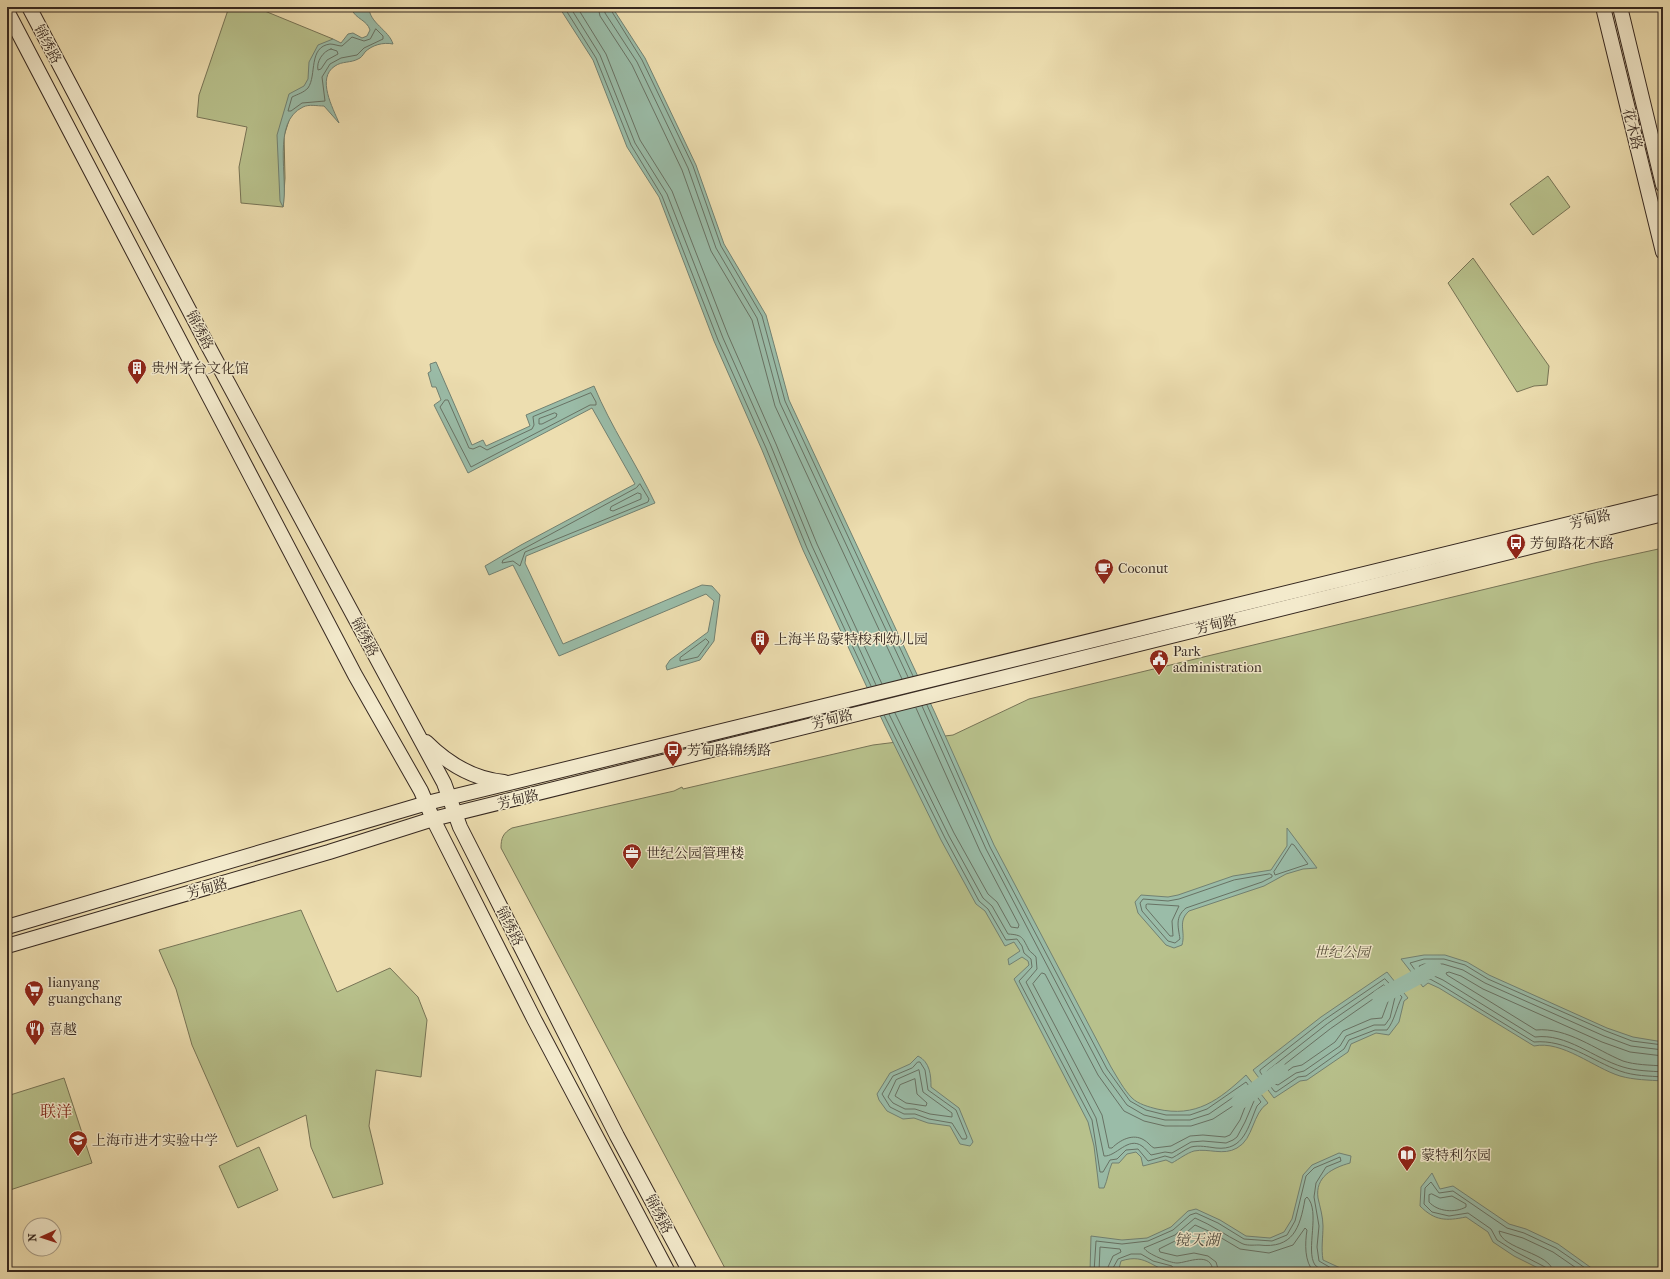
<svg xmlns="http://www.w3.org/2000/svg" width="1670" height="1279" font-family="'IM FELL French Canon','Noto Serif SC',serif">
  <style>
    .green { fill: #b8c18c; stroke: #777456 }
    .water { fill: #9abca8; stroke: #728172 }
    .lines { fill: none; stroke-linecap: round; stroke-linejoin: round }
    .shore { stroke: #687264; stroke-width: 1 }
    .river { stroke: #9abca8; stroke-width: 16 }
    .secondary-casing { stroke: #362820; stroke-width: 16 }
    .secondary { stroke: #f3eacc; stroke-width: 14 }
    .labels { text-anchor: middle; stroke-width: 3; stroke-linejoin: round; paint-order: stroke }
    .street-label { font-size: 14px; fill: #362820; stroke: #f3eacc }
    .poi-label { font-size: 14px; fill: #362820; stroke: #f3eacc; text-anchor: start }
    .park-label { font-size: 14px; font-style: italic; fill: #564e3b; stroke: #f3eacc }
    .water-label { font-size: 15px; font-style: italic; fill: #4f4d42; stroke: #f3eacc }
    .quarter-label { font-size: 16px; fill: #7a1f14; stroke: #f3eacc }
  </style>
  <rect width="100%" height="100%" fill="#eddeb0"/>
  <filter id="stains"><feTurbulence type="fractalNoise" baseFrequency=".005" numOctaves="4"/><feColorMatrix values="0 0 0 0 .2 0 0 0 0 .09 0 0 0 0 .02 0 0 0 .5 -.17"/></filter>
  <radialGradient id="worn" r=".72"><stop offset=".6" stop-color="#630" stop-opacity="0"/><stop offset="1" stop-color="#630" stop-opacity=".3"/></radialGradient>
  <!-- green -->
  <g class="green">
    <polygon points="229,7 255,7 333,39 328,60 290,117 284,136 285,178 283,207 241,203 239,167 247,127 197,117 199,95"/>
    <polygon points="1548,176 1570,207 1533,235 1510,204"/>
    <polygon points="1473,258 1549,366 1547,385 1534,386 1517,392 1448,283"/>
    <path d="M 1663,548 L 1663,1272 L 727,1272 L 501,848 C 501,838 503,833 512,828 L 674,791 L 682,787 L 683,789 L 873,745 L 953,735 L 1029,699 L 1594,563 Z"/>
    <polygon points="301,910 337,992 390,968 418,997 427,1020 421,1077 376,1070 369,1126 383,1184 333,1198 311,1147 306,1115 237,1147 192,1045 176,989 159,950"/>
    <polygon points="64,1078 92,1163 7,1191 7,1096"/>
    <polygon points="259,1147 278,1190 238,1208 219,1166"/>
  </g>
  <!-- water -->
  <g class="water">
    <path d="M 354,7 L 369,7 C 369,23 389,30 393,44 C 383,42 372,45 365,52 C 363,55 361,58 358,59 C 351,63 342,61 335,66 C 316,78 333,108 339,123 L 324,106 C 317,106 309,104 303,107 C 271,122 289,178 283,207 L 280,201 L 277,135 L 289,94 L 304,86 L 308,79 L 309,62 L 318,45 L 333,39 L 341,43 L 348,34 L 353,33 L 362,38 L 367,36 L 370,30 C 367,20 356,19 352,10 Z"/>
    <path d="M 559,7 L 612,7 L 645,58 L 696,165 L 724,244 L 766,315 L 789,400 L 935,713 L 994,845 L 1111,1067 C 1117,1077 1124,1090 1132,1098 C 1138,1104 1149,1107 1157,1109 C 1196,1118 1219,1100 1246,1075 L 1268,1103 C 1252,1113 1254,1139 1237,1148 C 1223,1156 1209,1148 1194,1151 C 1187,1153 1179,1159 1172,1163 L 1166,1160 L 1143,1166 L 1141,1157 L 1136,1152 L 1127,1154 L 1119,1163 L 1112,1163 C 1108,1172 1108,1179 1104,1188 L 1099,1188 L 1094,1146 L 1088,1122 L 1014,979 L 1029,965 L 1028,961 L 1022,957 L 1009,965 L 1008,959 L 1020,951 L 1014,942 L 1005,946 L 985,911 L 976,904 L 941,840 L 885,726 L 803,550 L 762,450 L 714,341 L 659,197 L 627,147 L 593,60 Z"/>
    <path d="M 436,362 L 472,445 L 483,440 L 486,446 L 530,426 L 526,415 L 594,386 C 611,427 636,463 655,503 L 526,556 L 525,563 L 563,644 L 702,585 L 712,586 L 720,595 L 714,641 L 700,660 L 667,670 L 666,666 L 670,660 L 708,632 L 714,601 L 706,594 L 559,656 L 513,565 L 489,575 L 485,566 L 521,545 L 635,484 L 592,408 L 468,473 L 434,405 L 441,400 L 436,387 L 432,387 L 428,373 L 431,371 L 430,364 Z"/>
    <path d="M 1287,828 L 1317,868 L 1303,869 L 1286,874 L 1264,886 L 1189,911 C 1177,922 1186,931 1182,945 L 1174,948 L 1166,945 L 1138,913 L 1135,902 L 1141,895 L 1168,897 L 1178,895 L 1233,876 L 1271,870 L 1287,846 Z"/>
    <path d="M 1424,955 L 1445,955 L 1467,962 L 1489,975 L 1607,1028 L 1633,1037 L 1663,1042 L 1663,1081 C 1649,1080 1634,1080 1620,1076 C 1594,1068 1562,1040 1534,1046 L 1439,988 L 1428,983 L 1423,987 L 1401,959 Z"/>
    <polygon points="1387,972 1408,998 1404,1001 1399,1022 1389,1035 1376,1033 1351,1044 1348,1052 1307,1080 1300,1081 1274,1098 1253,1070 1321,1017"/>
    <path d="M 918,1056 C 930,1062 931,1075 931,1087 L 959,1108 L 973,1142 L 970,1146 L 960,1144 L 950,1126 L 928,1123 L 914,1118 L 903,1119 L 887,1111 L 879,1100 L 877,1094 L 890,1073 L 910,1064 Z"/>
    <path d="M 1339,1153 L 1351,1156 L 1350,1163 C 1332,1168 1315,1177 1318,1198 C 1320,1207 1323,1217 1323,1226 C 1323,1238 1321,1248 1323,1260 L 1349,1272 L 1207,1272 C 1196,1265 1189,1271 1177,1272 C 1153,1272 1148,1252 1121,1261 L 1118,1272 L 1090,1272 L 1091,1236 L 1122,1240 L 1147,1238 L 1171,1227 L 1188,1211 L 1196,1209 L 1220,1220 L 1246,1236 L 1270,1238 L 1284,1232 L 1292,1219 L 1303,1175 L 1312,1165 Z"/>
    <path d="M 1432,1173 L 1440,1189 L 1453,1186 L 1509,1224 L 1526,1229 L 1558,1244 L 1597,1272 L 1546,1272 L 1514,1256 L 1493,1242 L 1488,1232 L 1466,1217 C 1446,1221 1435,1221 1420,1206 L 1421,1187 Z"/>
  </g>
  <g class="lines">
    <!-- shore -->
    <g class="shore">
      <polyline points="564,7 596,58 631,145 662,196 718,340 766,448 807,548 871,686"/>
      <polyline points="570,7 600,55 635,143 667,194 723,338 771,446 812,546 876,685"/>
      <polyline points="577,7 606,54 640,140 672,191 728,335 776,444 817,544 882,684"/>
      <polyline points="598,7 600,16 632,65 682,170 711,251 752,320 775,406 902,679"/>
      <polyline points="604,7 605,13 637,62 688,168 716,248 757,318 780,403 908,677"/>
      <polyline points="609,7 642,60 693,166 721,246 762,316 785,401 913,676"/>
      <path d="M 376,29 L 383,36 L 383,39 L 364,48 L 357,55 L 341,58 L 330,64 L 322,77 L 325,101 L 302,103 L 291,111 L 288,111 L 292,97 C 298,94 303,93 308,88 C 317,75 308,47 330,44 C 334,44 338,46 342,46 L 352,37 L 364,41 L 370,39 Z"/>
      <path d="M 331,49 L 337,51 L 338,54 L 327,60 L 321,69 L 318,70 C 316,62 323,51 331,49 Z"/>
      <polygon points="591,393 596,402 596,405 590,405 471,467 440,407 445,400 448,400 469,448 473,449 480,446 487,450 532,429 534,425 533,417"/>
      <polygon points="555,413 557,414 556,417 542,424 539,424 539,419"/>
      <polygon points="640,484 649,499 648,502 525,552 520,566 513,561 502,563 503,560 636,488"/>
      <polygon points="638,493 641,494 641,499 613,511 610,510 611,507"/>
      <polygon points="706,639 709,642 698,657 680,661 680,658"/>
      <polyline points="895,713 954,833 988,894 997,902 1011,927 1018,928 1019,925 980,851 916,708"/>
      <path d="M 889,714 L 949,836 L 983,898 L 992,906 L 1008,934 C 1023,935 1022,937 1029,950 C 1030,952 1034,954 1036,957 L 1037,969 L 1026,982 L 1096,1118 L 1104,1156 C 1116,1157 1128,1136 1142,1146 C 1145,1148 1148,1152 1151,1155 L 1165,1152 L 1172,1153 L 1191,1142 L 1203,1141 L 1226,1143 L 1233,1140 L 1237,1137 L 1245,1122 L 1254,1101 L 1245,1089 L 1209,1114 L 1190,1120 L 1165,1120 L 1144,1115 L 1127,1105 L 1103,1072 L 986,849 L 922,706"/>
      <path d="M 884,715 L 945,838 L 979,901 L 988,909 L 1006,940 L 1017,939 L 1022,946 L 1024,953 L 1031,959 L 1032,967 L 1019,981 L 1092,1120 L 1100,1172 L 1103,1172 L 1110,1160 L 1117,1159 L 1126,1150 L 1138,1149 L 1148,1161 L 1165,1156 L 1172,1158 C 1178,1155 1184,1150 1191,1147 C 1199,1145 1208,1147 1216,1148 C 1244,1151 1248,1127 1257,1106 L 1261,1102 L 1246,1082 L 1207,1109 L 1190,1115 L 1166,1115 L 1146,1110 L 1130,1101 L 1107,1069 L 990,847 L 927,705"/>
      <polygon points="1292,844 1294,845 1308,864 1275,875 1274,872"/>
      <path d="M 1270,874 L 1272,875 L 1272,877 L 1262,882 L 1186,908 C 1175,917 1178,926 1180,939 L 1175,943 L 1168,941 L 1142,911 L 1140,903 L 1143,899 L 1168,901 L 1179,899 L 1234,880 Z"/>
      <polygon points="1148,904 1179,906 1172,921 1173,936 1170,936 1146,908 1146,905"/>
      <path d="M 1042,973 L 1045,974 L 1098,1075 L 1124,1111 L 1144,1121 L 1165,1126 L 1191,1126 L 1213,1119 L 1245,1098 L 1247,1102 L 1240,1120 L 1230,1135 L 1225,1137 L 1203,1135 L 1190,1136 L 1171,1146 L 1154,1148 C 1150,1146 1148,1142 1144,1140 C 1133,1133 1120,1140 1112,1148 L 1109,1148 L 1102,1115 L 1033,984 Z"/>
      <path d="M 1385,979 L 1402,997 C 1396,1008 1395,1020 1387,1030 L 1375,1030 L 1349,1040 L 1344,1049 L 1306,1076 L 1298,1077 L 1276,1092 L 1274,1091 L 1260,1072 L 1260,1070 L 1324,1020 Z"/>
      <polygon points="1384,985 1395,997 1390,1018 1385,1025 1374,1025 1346,1036 1340,1046 1304,1071 1296,1073 1278,1085 1275,1084 1267,1073 1267,1071 1327,1024"/>
      <polygon points="1382,993 1385,993 1389,999 1382,1018 1371,1019 1343,1031 1335,1042 1302,1065 1293,1067 1279,1077 1276,1076 1275,1072 1330,1029"/>
      <path d="M 1663,1045 L 1632,1041 L 1606,1031 L 1488,979 L 1465,965 L 1444,959 L 1424,959 L 1410,963 L 1423,981 L 1430,979 L 1441,985 L 1534,1042 C 1566,1039 1592,1061 1620,1071 C 1634,1076 1649,1076 1663,1077"/>
      <path d="M 1663,1050 L 1631,1046 L 1604,1036 L 1485,983 L 1463,970 L 1443,964 L 1424,964 L 1419,966 L 1424,974 L 1432,975 L 1443,980 L 1535,1037 C 1567,1033 1593,1058 1623,1067 C 1636,1071 1650,1071 1663,1072"/>
      <path d="M 1663,1056 L 1630,1052 L 1602,1042 L 1483,989 L 1461,976 L 1449,972 L 1446,973 L 1447,975 L 1536,1030 C 1567,1027 1596,1050 1623,1061 C 1635,1065 1650,1065 1663,1066"/>
      <polygon points="918,1062 920,1062 925,1070 928,1090 956,1110 967,1137 966,1139 962,1139 952,1123 929,1119 915,1114 904,1114 890,1107 882,1094 893,1076 912,1068"/>
      <polygon points="919,1070 923,1092 952,1113 952,1117 930,1114 915,1109 905,1109 893,1103 888,1097 896,1080"/>
      <polygon points="915,1079 917,1094 927,1103 926,1106 906,1103 895,1096 900,1085"/>
      <path d="M 1432,1194 L 1440,1198 L 1452,1196 L 1466,1204 L 1466,1207 C 1455,1213 1438,1212 1429,1202 L 1429,1195 Z"/>
      <polyline points="1094,1272 1096,1241 1122,1244 1148,1241 1173,1230 1190,1215 1196,1213 1218,1223 1244,1239 1272,1241 1287,1235 1295,1221 1306,1176 1314,1168 1340,1157 1341,1161 1326,1167 1316,1183 1314,1197 1319,1226 1317,1247 1319,1261 1338,1272"/>
      <polyline points="1099,1272 1100,1247 1120,1249 1121,1252 1113,1256 1108,1267 1108,1272"/>
      <polyline points="1113,1272 1113,1268 1118,1259 1131,1254 1141,1254 1153,1261 1172,1266 1175,1272"/>
      <path d="M 1213,1272 C 1212,1250 1187,1263 1177,1263 C 1170,1263 1147,1254 1144,1248 L 1175,1235 L 1195,1218 C 1212,1225 1225,1235 1241,1243 C 1246,1246 1253,1245 1259,1245 C 1293,1249 1300,1228 1305,1199 L 1307,1197 C 1321,1211 1305,1250 1315,1265 C 1318,1268 1323,1270 1326,1272"/>
      <path d="M 1219,1272 L 1216,1262 L 1208,1256 L 1194,1253 L 1177,1256 L 1160,1252 L 1159,1249 L 1179,1239 L 1195,1225 L 1213,1233 L 1240,1249 L 1269,1253 L 1293,1245 L 1305,1228 L 1307,1230 C 1305,1243 1304,1262 1314,1272"/>
      <polyline points="1548,1272 1547,1268 1516,1252 1497,1240 1491,1229 1468,1213 1449,1216 1432,1212 1424,1204 1425,1188 1431,1182 1439,1193 1453,1191 1507,1228 1524,1233 1556,1248 1591,1272"/>
      <path d="M 1553,1272 C 1552,1253 1501,1249 1499,1231 L 1523,1238 L 1553,1252 L 1582,1272"/>
    </g>
    <!-- river -->
    <g class="river">
      <polyline points="1380,997 1434,968"/>
      <polyline points="1239,1102 1280,1071"/>
    </g>
    <defs>
      <g id="secondary">
        <polyline points="29,7 207,344 444,783 460,827 617,1136 690,1272"/>
        <polyline points="1603,7 1663,252"/>
        <polyline points="1620,7 1663,185"/>
        <polyline points="7,11 355,675 421,791 433,819 534,1019 668,1272"/>
        <path d="M 426,742 C 448,764 473,779 504,782"/>
        <polyline points="7,927 427,803 1663,501"/>
        <polyline points="7,946 329,852 433,819 1663,514"/>
      </g>
    </defs>
    <!-- secondary casing -->
    <use href="#secondary" class="secondary-casing"/>
    <!-- secondary -->
    <use href="#secondary" class="secondary"/>
  </g>
  <!-- icons -->
  <defs>
    <symbol id="building-pin" viewBox="-11 -11 22 30"><path d="M0 17L-7.5 6A9.5 9.5 0 1 1 7.5 6Z" fill="#8f2418" stroke="#f3eacc"/><path d="M-4-6H4V6H1V3H-1V6H-4ZM-2.5-4.3h1.7v1.8h-1.7ZM.8-4.3h1.7v1.8H.8ZM-2.5-1h1.7V.8h-1.7ZM.8-1h1.7V.8H.8Z" fill="#fff"/></symbol>
    <symbol id="bus-pin" viewBox="-11 -11 22 30"><path d="M0 17L-7.5 6A9.5 9.5 0 1 1 7.5 6Z" fill="#8f2418" stroke="#f3eacc"/><path d="M-5-6H5V4H4V6H2V4H-2V6H-4V4H-5ZM-3.5-4V0h7V-4ZM-3.5 1.2v1.5H-2V1.2ZM2 1.2v1.5H3.5V1.2Z" fill="#fff"/></symbol>
    <symbol id="cafe-pin" viewBox="-11 -11 22 30"><path d="M0 17L-7.5 6A9.5 9.5 0 1 1 7.5 6Z" fill="#8f2418" stroke="#f3eacc"/><path d="M-5.5-4.5H6V0H3Q3 3.5 0 3.5H-2.5Q-5.5 3.5-5.5 0ZM3-3.2v2h1.7v-2ZM-6 4.5H4V6H-6Z" fill="#fff"/></symbol>
    <symbol id="civic-pin" viewBox="-11 -11 22 30"><path d="M0 17L-7.5 6A9.5 9.5 0 1 1 7.5 6Z" fill="#8f2418" stroke="#f3eacc"/><path d="M-.6-6.5H3V-4.5H.6V-3L4-1V1h2V6H-6V1h2V-1L-.6-3ZM-1.2 2.5V6h2.4V2.5Z" fill="#fff"/></symbol>
    <symbol id="office-pin" viewBox="-11 -11 22 30"><path d="M0 17L-7.5 6A9.5 9.5 0 1 1 7.5 6Z" fill="#8f2418" stroke="#f3eacc"/><path d="M-6-3h4V-5.5h4V-3h4V5H-6ZM-1-4.5V-3h2v-1.5ZM-6 0V1H6V0Z" fill="#fff"/></symbol>
    <symbol id="supermarket-pin" viewBox="-11 -11 22 30"><path d="M0 17L-7.5 6A9.5 9.5 0 1 1 7.5 6Z" fill="#8f2418" stroke="#f3eacc"/><path d="M-6-5.5h2.5l.6 2H6L4.5 2H-2.5L-4.4-4H-6ZM-1.5 3.2a1.3 1.3 0 1 0 .1 0ZM3 3.2a1.3 1.3 0 1 0 .1 0Z" fill="#fff"/></symbol>
    <symbol id="restaurant-pin" viewBox="-11 -11 22 30"><path d="M0 17L-7.5 6A9.5 9.5 0 1 1 7.5 6Z" fill="#8f2418" stroke="#f3eacc"/><path d="M-5-6h1v4h1v-4h1v4h1v-4h1v5L-1.5 .5V6h-2V.5L-5-1ZM5-6V6H3V1.5H1.5Q1.5-4 5-6Z" fill="#fff"/></symbol>
    <symbol id="school-pin" viewBox="-11 -11 22 30"><path d="M0 17L-7.5 6A9.5 9.5 0 1 1 7.5 6Z" fill="#8f2418" stroke="#f3eacc"/><path d="M0-5L7-2L0 1L-7-2ZM-4 1L0 2.5L4 1V4Q0 6-4 4Z" fill="#fff"/></symbol>
    <symbol id="library-pin" viewBox="-11 -11 22 30"><path d="M0 17L-7.5 6A9.5 9.5 0 1 1 7.5 6Z" fill="#8f2418" stroke="#f3eacc"/><path d="M-6-4Q-3-5.5-.7-3.5V5Q-3 3-6 4ZM6-4Q3-5.5 .7-3.5V5Q3 3 6 4Z" fill="#fff"/></symbol>
  </defs>
  <g fill-rule="evenodd">
    <use href="#building-pin" x="126" y="357" width="22" height="30"/>
    <use href="#bus-pin" x="1505" y="532" width="22" height="30"/>
    <use href="#cafe-pin" x="1093" y="557" width="22" height="30"/>
    <use href="#building-pin" x="749" y="628" width="22" height="30"/>
    <use href="#civic-pin" x="1148" y="648" width="22" height="30"/>
    <use href="#bus-pin" x="662" y="739" width="22" height="30"/>
    <use href="#office-pin" x="621" y="842" width="22" height="30"/>
    <use href="#supermarket-pin" x="23" y="979" width="22" height="30"/>
    <use href="#restaurant-pin" x="24" y="1018" width="22" height="30"/>
    <use href="#school-pin" x="67" y="1129" width="22" height="30"/>
    <use href="#library-pin" x="1396" y="1144" width="22" height="30"/>
  </g>
  <g class="labels">
    <!-- street labels -->
    <g class="street-label">
      <text transform="translate(48 44) rotate(62)" y="5">锦绣路</text>
      <text transform="translate(1633 129) rotate(76)" y="5">花木路</text>
      <text transform="translate(200 330) rotate(62)" y="5">锦绣路</text>
      <text transform="translate(1590 519) rotate(-14)" y="5">芳甸路</text>
      <text transform="translate(1216 624) rotate(-14)" y="5">芳甸路</text>
      <text transform="translate(365 637) rotate(62)" y="5">锦绣路</text>
      <text transform="translate(832 719) rotate(-14)" y="5">芳甸路</text>
      <text transform="translate(518 799) rotate(-14)" y="5">芳甸路</text>
      <text transform="translate(207 888) rotate(-16)" y="5">芳甸路</text>
      <text transform="translate(510 926) rotate(63)" y="5">锦绣路</text>
      <text transform="translate(659 1214) rotate(62)" y="5">锦绣路</text>
    </g>
    <!-- poi labels -->
    <g class="poi-label">
      <text x="151" y="373">贵州茅台文化馆</text>
      <text x="1530" y="548">芳甸路花木路</text>
      <text x="1118" y="573">Coconut</text>
      <text x="774" y="644">上海半岛蒙特梭利幼儿园</text>
      <text x="1173" y="656">Park<tspan x="1173" dy="16">administration</tspan></text>
      <text x="687" y="755">芳甸路锦绣路</text>
      <text x="646" y="858">世纪公园管理楼</text>
      <text x="48" y="987">lianyang<tspan x="48" dy="16">guangchang</tspan></text>
      <text x="49" y="1034">喜越</text>
      <text x="92" y="1145">上海市进才实验中学</text>
      <text x="1421" y="1160">蒙特利尔园</text>
    </g>
    <!-- park labels -->
    <g class="park-label">
      <text x="1342" y="957">世纪公园</text>
    </g>
    <!-- water labels -->
    <g class="water-label">
      <text x="1197" y="1245">镜天湖</text>
    </g>
    <!-- quarter labels -->
    <g class="quarter-label">
      <text x="56" y="1117">联洋</text>
    </g>
  </g>
  <!-- margin -->
  <rect width="1670" height="1279" fill="none" stroke="#eddeb0" stroke-width="24"/>
  <rect x="8" y="8" width="1654" height="1263" fill="none" stroke="#362820" stroke-width="2"/>
  <rect x="12" y="12" width="1646" height="1255" fill="none" stroke="#362820"/>
  <!-- north arrow -->
  <g transform="translate(42 1237) rotate(267)"><circle r="19" fill="#f3eacc" stroke="#a79c87"/>
  <path d="M0-3L7 15L0 10L-7 15Z" fill="#8f2418"/>
  <text y="-6" font-size="11" font-weight="bold" text-anchor="middle" fill="#362820">N</text>
  </g>
  <rect width="100%" height="100%" filter="url(#stains)"/>
  <rect width="100%" height="100%" fill="url(#worn)"/>
</svg>
